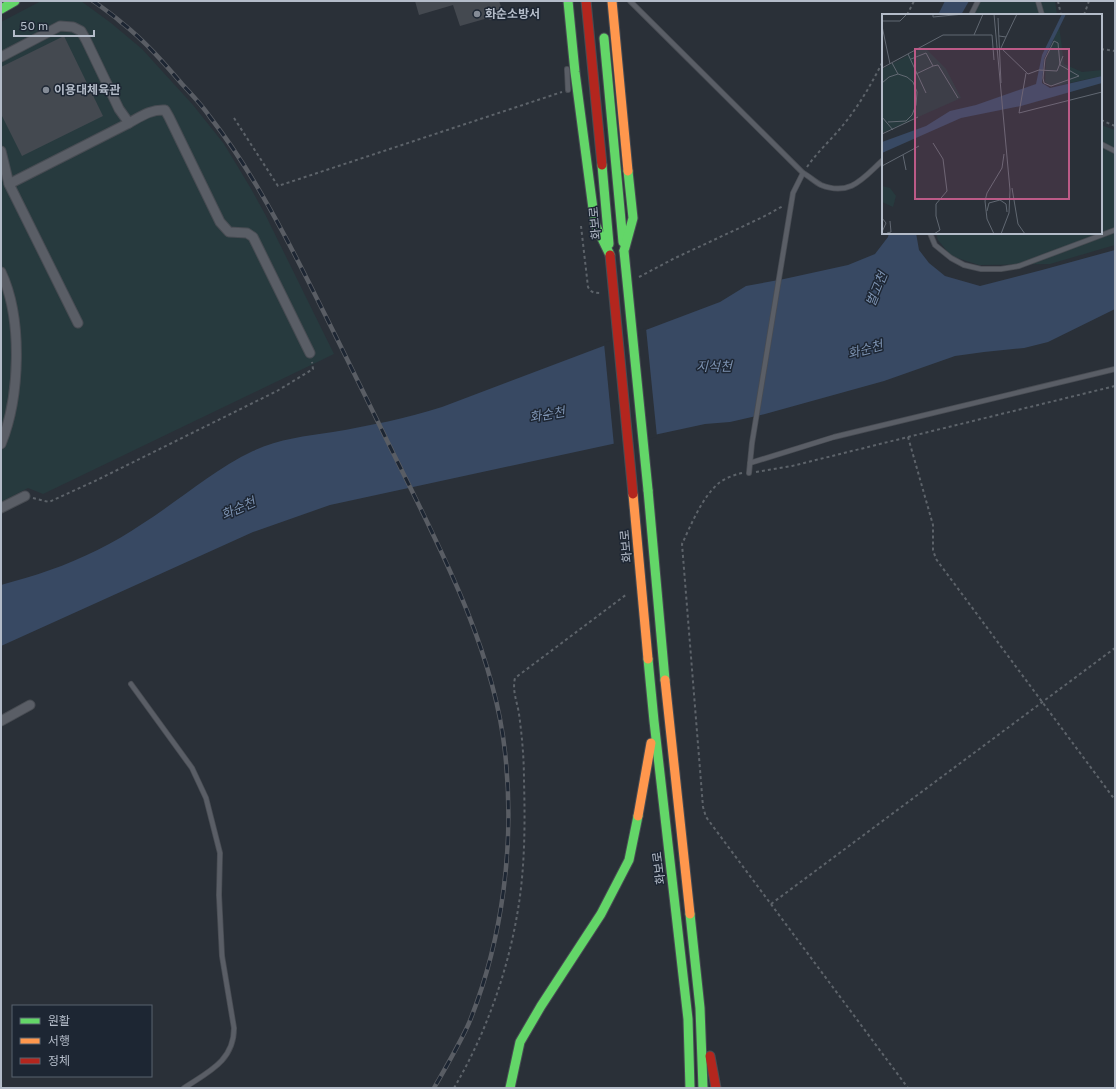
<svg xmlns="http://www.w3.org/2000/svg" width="1116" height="1089" font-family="Overpass,'Noto Sans KR',sans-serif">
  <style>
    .green { fill: #273a3e }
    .water { fill: #384963 }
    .pier { fill: #2a3038 }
    .building { fill: #444950 }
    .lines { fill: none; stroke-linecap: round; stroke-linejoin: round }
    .lane-casing { stroke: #484c53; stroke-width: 6 }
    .street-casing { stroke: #484c53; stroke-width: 11 }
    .fast-casing { stroke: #484c53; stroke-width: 11 }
    .slow-casing { stroke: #484c53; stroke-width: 11 }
    .jam-casing { stroke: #484c53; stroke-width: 11 }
    .path { stroke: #5d636a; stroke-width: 2; stroke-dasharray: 3 3; stroke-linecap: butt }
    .lane { stroke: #5a5e66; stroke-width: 4.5 }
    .street { stroke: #5a5e66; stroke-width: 9 }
    .fast { stroke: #63d668; stroke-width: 9 }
    .slow { stroke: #ff974d; stroke-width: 9 }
    .jam { stroke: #b3261e; stroke-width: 9 }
    .rail-casing { stroke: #595d64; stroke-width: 4.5 }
    .rail { stroke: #1d2633; stroke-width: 3; stroke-dasharray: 9; stroke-linecap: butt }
    .fast-bridge-casing { stroke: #474c53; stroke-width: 11; stroke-linecap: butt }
    .jam-bridge-casing { stroke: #474c53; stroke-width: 11; stroke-linecap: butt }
    .fast-bridge { stroke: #63d668; stroke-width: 9 }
    .jam-bridge { stroke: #b3261e; stroke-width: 9 }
    .poi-dot { fill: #848b96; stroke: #1d2633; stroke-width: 1.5 }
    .labels { text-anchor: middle; stroke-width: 3; stroke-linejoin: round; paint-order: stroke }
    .poi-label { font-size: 12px; font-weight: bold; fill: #b4bcc9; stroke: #1d2633; text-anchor: start }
    .street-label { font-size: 12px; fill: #b4bcc9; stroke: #1d2633 }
    .water-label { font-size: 13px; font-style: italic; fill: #7c92b1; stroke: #1d2633 }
    .inset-road { fill: none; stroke: #616872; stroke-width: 1 }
    .view { fill: #bc5a87; fill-opacity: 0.15; stroke: #bc5a87; stroke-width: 2 }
    .inset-edge { fill: none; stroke: #b4bcc9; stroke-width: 2 }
  </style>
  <rect width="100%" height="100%" fill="#2a3038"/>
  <!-- green -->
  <g class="green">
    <polygon points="41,1 81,1 111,23 142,49 193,105 224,144 250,187 265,214 334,354 43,494 28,488 1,502 1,22"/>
    <polygon points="977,1 1055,1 1057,15 972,15"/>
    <polygon points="1101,125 1115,130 1115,245 1050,264 979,265 951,256 938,240 936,233 1101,233"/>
  </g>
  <!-- water -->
  <g class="water">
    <polygon points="945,1 969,1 961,15 938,15"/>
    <path d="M 889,233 L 916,233 L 919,250 L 929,263 L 945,276 L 980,286 L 1042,270 L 1115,250 L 1115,309 L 1048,342 L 1024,348 L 984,352 L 955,356 L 884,381 L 765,414 L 730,422 L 705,424 L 330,505 L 253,532 L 1,646 L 1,585 C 17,580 34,576 50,570 C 82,559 114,543 142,524 C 180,500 213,470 253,451 C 279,439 305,436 333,432 C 369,426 407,418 442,407 L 720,302 L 746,286 L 784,279 L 848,265 L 875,254 L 888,237 Z"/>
  </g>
  <!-- pier -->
  <polygon class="pier" points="646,328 657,437 614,446 604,343"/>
  <!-- building -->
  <g class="building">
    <polygon points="415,1 499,1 503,12 499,13 500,18 490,20 488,18 460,26 453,5 419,15"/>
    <polygon points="64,36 103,116 22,156 1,114 1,67"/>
  </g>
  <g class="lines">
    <defs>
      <g id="lane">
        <path d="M 630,1 L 803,173 C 809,176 815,182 821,185 C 851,197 864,177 883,160"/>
        <polyline points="1038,1 1042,15"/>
        <polyline points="971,15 978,1"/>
        <polyline points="567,69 568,90"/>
        <polyline points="1101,144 1115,151"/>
        <polyline points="930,233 935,245 951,258 964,265 981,269 1001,269 1019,266 1115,230"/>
        <polyline points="750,463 834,437 1115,369"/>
        <polyline points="749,473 752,443 793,193 803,173"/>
        <path d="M 131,684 L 192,768 L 206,798 L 220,853 L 219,895 L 222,956 L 234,1028 C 234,1061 208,1072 184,1088"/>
      </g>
      <g id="street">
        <path d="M 1,57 L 60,26 L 73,27 L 81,31 L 86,40 L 119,109 L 129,123 C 140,117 151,109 165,110 L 169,117 L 220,222 L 229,232 L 247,233 L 253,237 L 310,353"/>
        <polyline points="1,151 9,184 78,323"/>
        <polyline points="9,184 129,123"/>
        <path d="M 1,272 C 23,319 20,397 1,444"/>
        <polyline points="1,508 25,496"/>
        <polyline points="1,721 30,705"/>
      </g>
      <g id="fast">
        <polyline points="568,1 575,72 595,224 610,255"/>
        <polyline points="1,9 15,1"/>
        <polyline points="604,38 623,242"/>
        <polyline points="602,165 609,244"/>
        <polyline points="624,251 633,218 628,171"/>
        <polyline points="648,490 665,680"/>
        <polyline points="648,659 654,721 688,1019 690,1088"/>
        <polyline points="690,914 700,1008 703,1088"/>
        <polyline points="510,1088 520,1042 541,1006 601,914 629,860 638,816"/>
      </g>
      <g id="slow">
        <polyline points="612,1 628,171"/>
        <polyline points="633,494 648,659"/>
        <polyline points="665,680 690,914"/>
        <polyline points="638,816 651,743"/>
      </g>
      <g id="jam">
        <polyline points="586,1 602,165"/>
        <polyline points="710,1056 716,1088"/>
      </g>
    </defs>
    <!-- lane casing -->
    <use href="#lane" class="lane-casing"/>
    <!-- street casing -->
    <use href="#street" class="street-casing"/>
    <!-- fast casing -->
    <use href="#fast" class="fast-casing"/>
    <!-- slow casing -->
    <use href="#slow" class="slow-casing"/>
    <!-- jam casing -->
    <use href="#jam" class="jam-casing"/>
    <!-- path -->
    <g class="path">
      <polyline points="1058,1 1061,15"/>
      <polyline points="907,15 914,1"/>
      <polyline points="1084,15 1089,1"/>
      <polyline points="1101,49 1115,51"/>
      <polyline points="234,118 278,186 562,92"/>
      <polyline points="1101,120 1115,126"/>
      <path d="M 807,167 C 818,151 832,139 844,124 C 860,104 872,83 883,61"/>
      <path d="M 581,226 L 588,287 C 591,293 595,293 602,293"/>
      <polyline points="639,277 673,259 763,217 783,206"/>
      <polyline points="908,437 933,525 933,550 936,559 1115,800"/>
      <polyline points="756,472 792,466 908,437 1115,386"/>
      <path d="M 742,473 C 734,475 725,478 719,483 C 702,497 691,525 682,544 L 703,807 L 706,817 L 908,1088"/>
      <polyline points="33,498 49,502 95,481 277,391 313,369 312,362"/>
      <polyline points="771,904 1115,648"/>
      <path d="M 454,1088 C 488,1030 511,963 520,896 C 525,858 525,819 524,781 C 524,758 522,736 519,714 C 517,701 512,691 515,678 L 627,594"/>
    </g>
    <!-- lane -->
    <use href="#lane" class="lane"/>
    <!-- street -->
    <use href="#street" class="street"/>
    <!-- fast -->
    <use href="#fast" class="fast"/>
    <!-- slow -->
    <use href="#slow" class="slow"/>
    <!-- jam -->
    <use href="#jam" class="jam"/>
    <defs>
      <path id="rail" d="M 93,1 C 103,8 113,15 122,23 C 145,41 164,63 182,84 C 192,95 202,105 210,117 C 246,163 275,216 302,269 C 328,320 353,371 378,422 C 427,524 493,639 505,752 C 515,843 503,939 469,1023 C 459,1045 446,1067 434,1088"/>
    </defs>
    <!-- rail casing -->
    <use href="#rail" class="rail-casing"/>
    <!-- rail -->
    <use href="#rail" class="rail"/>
    <defs>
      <polyline id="fast-bridge" points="624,251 648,490"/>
      <polyline id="jam-bridge" points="610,255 633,494"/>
    </defs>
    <!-- fast-bridge casing -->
    <use href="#fast-bridge" class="fast-bridge-casing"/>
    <!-- jam-bridge casing -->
    <use href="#jam-bridge" class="jam-bridge-casing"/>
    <!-- fast-bridge -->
    <use href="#fast-bridge" class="fast-bridge"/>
    <!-- jam-bridge -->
    <use href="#jam-bridge" class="jam-bridge"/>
  </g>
  <!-- markers -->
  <g class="poi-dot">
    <circle cx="477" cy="14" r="4"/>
    <circle cx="46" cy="90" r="4"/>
  </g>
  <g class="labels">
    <!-- poi labels -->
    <g class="poi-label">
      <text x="485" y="18">화순소방서</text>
      <text x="54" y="94">이용대체육관</text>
    </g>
    <!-- street labels -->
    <g class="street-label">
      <text transform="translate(595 223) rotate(-95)" y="4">화보로</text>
      <text transform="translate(626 546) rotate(-95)" y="4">화보로</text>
      <text transform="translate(659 868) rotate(-97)" y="4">화보로</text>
    </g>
    <!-- water labels -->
    <g class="water-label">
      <text transform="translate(876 289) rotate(-68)" y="5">벌고천</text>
      <text transform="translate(865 349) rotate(-15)" y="5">화순천</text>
      <text x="714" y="371">지석천</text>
      <text transform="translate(547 414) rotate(-10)" y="5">화순천</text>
      <text transform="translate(238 508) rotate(-24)" y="5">화순천</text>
    </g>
  </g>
  <!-- overview -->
  <g transform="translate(882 14)">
    <rect width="220" height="220" fill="#2a3038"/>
    <path d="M 177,11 L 182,50 L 200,58 L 220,56 L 220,62 L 178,71 L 168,71 L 163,68 L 164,46 ZM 42,33 L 64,55 L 79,84 L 0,119 L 0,55 ZM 0,172 L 8,174 L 14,182 L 11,193 L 0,188 Z" fill="#273a3e"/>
    <path d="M 180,0 L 184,0 L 162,45 L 160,69 L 168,74 L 220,62 L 220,69 L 139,92 L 79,104 L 0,139 L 0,128 L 44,112 L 68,97 L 94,91 L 154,70 L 160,41 Z" fill="#384963"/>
    <path class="inset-road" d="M 51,0 L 51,3 L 82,0M 112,0 L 128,176 L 127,199 L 119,220M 116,4 L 119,69M 0,7 L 18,7 L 25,0M 0,12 L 8,50M 92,21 L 101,0M 110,21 L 112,46M 117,22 L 124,23 L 119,34 L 146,60 L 157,56 L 175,57 L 181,42M 124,23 L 135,0M 172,27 L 176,29 L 178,51 L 197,62 L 169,72 L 162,69 L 161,64 L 163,45 ZM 26,40 L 44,79M 29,45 L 44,39 L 51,52 L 56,51 L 76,84M 0,54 L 61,21 L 110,21M 34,60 L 51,52M 0,69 L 7,63 L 16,60 L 10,49M 137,99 L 220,78M 137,99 L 144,59M 0,103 L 11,116M 6,108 L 24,107 L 30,101 L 34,91 L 35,78 L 31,68 L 25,63 L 16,60M 0,120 L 36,103M 51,129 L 61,145 L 65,177 L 54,190 L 54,202 L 58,216 L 52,220M 21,141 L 24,156M 0,152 L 37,132M 130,174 L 136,210 L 143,220M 105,197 L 107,189 L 118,186 L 124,190 L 125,198M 0,204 L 4,209 L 0,218M 5,219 L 9,218 L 8,207M 112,220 L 105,205 L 103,187 L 105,179 L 120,154 L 122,140"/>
    <path class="view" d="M 33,35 L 187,35 L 187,185 L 33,185 Z"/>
    <rect width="220" height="220" class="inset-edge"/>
  </g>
  <!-- border -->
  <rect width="1116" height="1089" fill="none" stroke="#b4bcc9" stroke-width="4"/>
  <!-- legend -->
  <rect x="12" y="1005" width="140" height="72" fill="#1d2633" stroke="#59626f"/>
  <rect x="20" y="1018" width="20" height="6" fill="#63d668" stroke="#59626f"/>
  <text x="48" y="1025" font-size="12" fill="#b4bcc9">원활</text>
  <rect x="20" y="1038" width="20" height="6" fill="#ff974d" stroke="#59626f"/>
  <text x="48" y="1045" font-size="12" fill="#b4bcc9">서행</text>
  <rect x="20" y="1058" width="20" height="6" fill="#b3261e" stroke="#59626f"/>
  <text x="48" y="1065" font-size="12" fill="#b4bcc9">정체</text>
  <!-- scale -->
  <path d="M14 30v6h80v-6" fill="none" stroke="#b4bcc9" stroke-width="2"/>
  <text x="20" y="30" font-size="12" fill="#b4bcc9" stroke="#1d2633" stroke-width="3" paint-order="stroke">50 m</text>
</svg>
